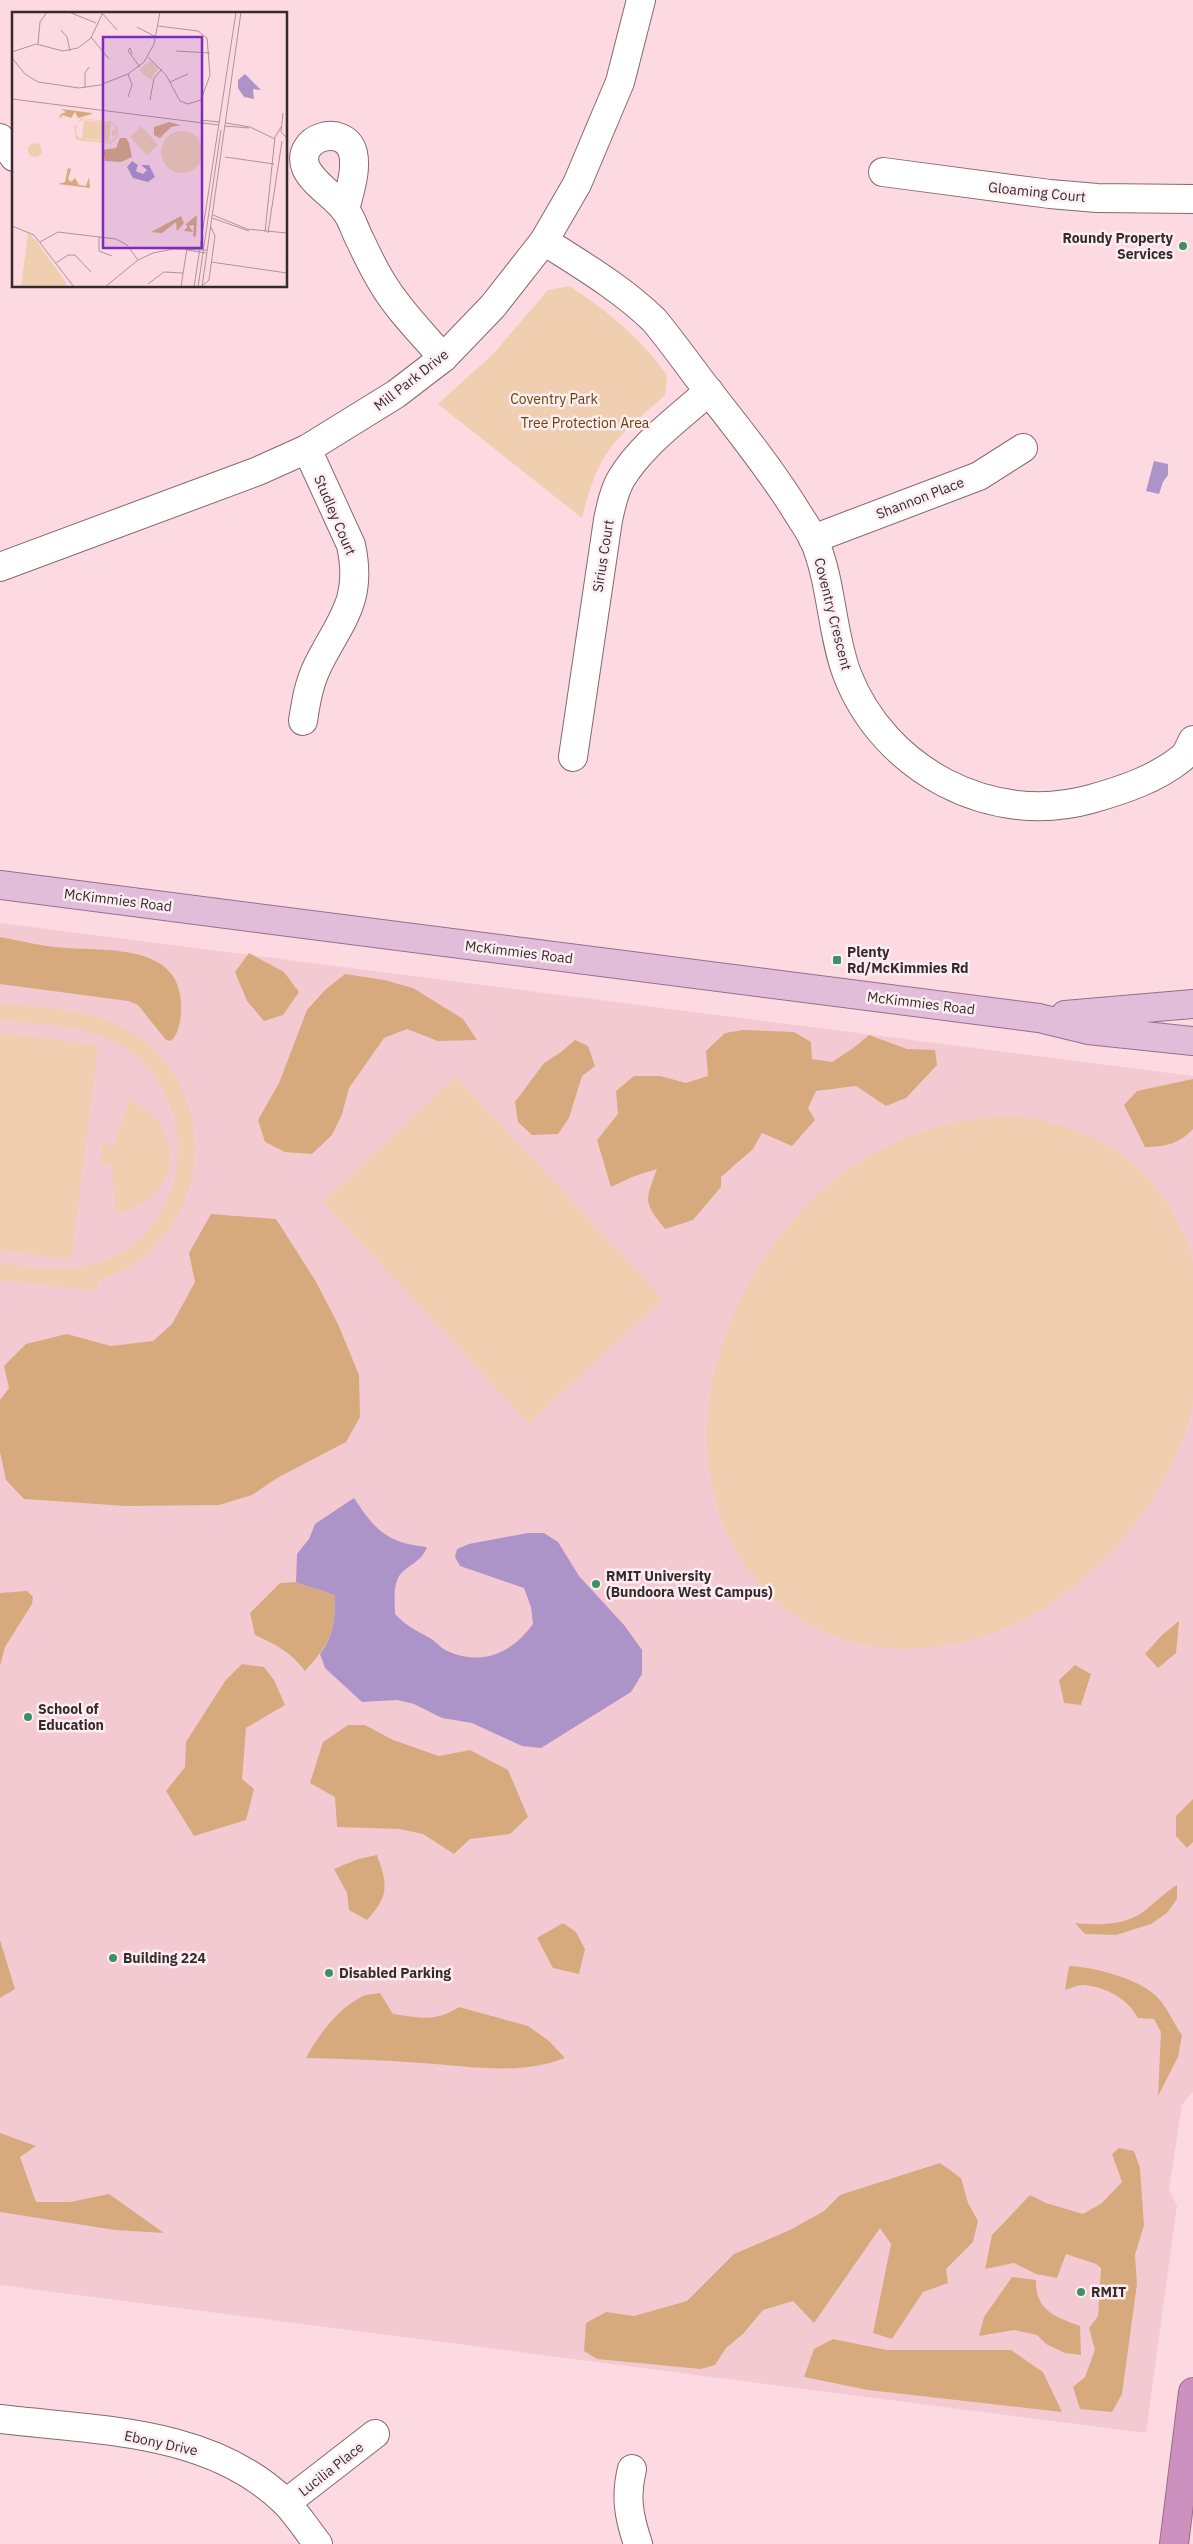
<svg xmlns="http://www.w3.org/2000/svg" width="1193" height="2544" font-family="'IBM Plex Sans',sans-serif">
  <style>
    .built { fill: #f4cad2 }
    .green { fill: #efcfb0 }
    .forest { fill: #d7aa7e }
    .water { fill: #ac94c9 }
    .lines { fill: none; stroke-linecap: round; stroke-linejoin: round }
    .minor-casing { stroke: #87686e; stroke-width: 30 }
    .major-casing { stroke: #986d8c; stroke-width: 30 }
    .highway-casing { stroke: #986d8c; stroke-width: 30 }
    .minor { stroke: #fff; stroke-width: 28 }
    .major { stroke: #e1bdd9; stroke-width: 28 }
    .highway { stroke: #cd91bf; stroke-width: 28 }
    .poi-dot { fill: #3c9062; stroke: #fceef0; stroke-width: 2 }
    .labels { text-anchor: middle; stroke-width: 5; stroke-linejoin: round; paint-order: stroke }
    .street-label { font-size: 14px; fill: #372a2d; stroke: #fceef0 }
    .poi-label { font-size: 14px; font-weight: bold; fill: #372a2d; stroke: #fceef0; text-anchor: start }
    .park-label { font-size: 14px; fill: #6d420d; stroke: #fceef0 }
    .inset-road { fill: none; stroke: #ae9499; stroke-width: 1 }
    .view { fill: #7b2cbf; fill-opacity: 0.15; stroke: #7b2cbf; stroke-width: 2.5 }
    .inset-edge { fill: none; stroke: #372a2d; stroke-width: 2.5 }
  </style>
  <rect width="100%" height="100%" fill="#fddae1"/>
  <!-- built -->
  <polygon class="built" points="0,923 1193,1076 1193,2092 1182,2105 1169,2190 1177,2205 1146,2433 0,2285"/>
  <!-- green -->
  <g class="green">
    <path d="M 570,286 C 608,312 641,338 667,375 L 665,395 C 647,412 624,429 609,450 C 595,470 588,494 582,518 L 438,404 L 494,353 L 548,290 Z"/>
    <path d="M 0,1003 C 44,1008 94,1008 132,1033 C 230,1096 209,1245 99,1280 L 97,1291 L 0,1280 L 0,1263 C 34,1267 67,1274 101,1262 C 200,1226 205,1081 108,1039 C 75,1024 35,1024 0,1020 Z"/>
    <polygon points="0,1033 98,1045 71,1259 0,1250"/>
    <polygon points="456,1077 663,1299 529,1423 323,1202"/>
    <path d="M 129,1100 C 190,1128 182,1200 116,1213 L 112,1165 L 100,1163 L 102,1144 L 115,1145 Z"/>
    <path d="M 1006,1116 C 1080,1121 1144,1153 1177,1222 C 1184,1235 1191,1250 1193,1264 C 1193,1278 1193,1293 1193,1306 C 1193,1339 1193,1372 1193,1405 C 1173,1491 1110,1568 1036,1613 C 989,1641 931,1653 878,1647 C 831,1641 788,1618 758,1582 C 651,1454 727,1253 852,1167 C 898,1135 950,1119 1006,1116 Z"/>
  </g>
  <!-- forest -->
  <g class="forest">
    <path d="M 0,937 C 22,941 45,947 68,948 C 110,951 178,945 181,1002 C 182,1014 180,1033 171,1041 L 166,1040 L 138,1005 L 128,1001 L 0,984 Z"/>
    <polygon points="249,953 284,972 299,992 283,1015 264,1021 247,1001 235,972"/>
    <polygon points="345,974 384,980 413,988 463,1019 477,1040 438,1041 407,1029 384,1038 349,1088 342,1114 332,1135 312,1154 285,1152 265,1142 258,1120 279,1083 307,1010 325,990"/>
    <path d="M 743,1030 L 794,1032 L 811,1042 L 812,1059 L 832,1062 L 852,1049 L 869,1035 L 907,1049 L 935,1050 L 937,1065 L 906,1098 L 886,1106 L 856,1086 L 816,1091 L 808,1108 L 815,1120 L 792,1146 L 762,1133 L 753,1149 L 721,1177 L 721,1187 L 693,1220 L 665,1229 C 643,1202 645,1201 657,1169 L 632,1177 L 611,1187 L 597,1140 L 618,1114 L 616,1091 L 634,1076 L 660,1076 L 686,1083 L 708,1076 L 706,1051 L 725,1033 Z"/>
    <polygon points="575,1040 588,1046 595,1066 582,1076 569,1118 558,1134 532,1135 518,1122 515,1102 544,1063 561,1052"/>
    <path d="M 1193,1079 L 1193,1129 C 1179,1144 1165,1147 1145,1147 L 1124,1105 L 1137,1091 Z"/>
    <polygon points="211,1214 276,1219 315,1280 338,1324 359,1375 360,1417 346,1442 277,1478 252,1495 219,1505 126,1506 24,1499 6,1480 0,1452 0,1400 9,1388 4,1366 26,1344 67,1334 111,1346 153,1341 172,1324 195,1282 189,1253"/>
    <path d="M 296,1582 C 309,1588 322,1589 335,1596 C 335,1634 330,1643 305,1671 C 292,1653 275,1644 255,1635 L 250,1613 L 280,1583 Z"/>
    <polygon points="27,1591 33,1597 32,1604 5,1647 0,1666 0,1593"/>
    <polygon points="1179,1621 1176,1653 1158,1668 1145,1654 1162,1635"/>
    <polygon points="242,1664 264,1667 274,1680 285,1705 246,1728 242,1779 254,1789 246,1820 194,1836 166,1791 185,1767 186,1742 225,1681"/>
    <polygon points="1075,1665 1091,1674 1081,1705 1064,1703 1059,1680"/>
    <polygon points="348,1725 365,1725 393,1740 439,1756 470,1750 508,1770 528,1817 510,1834 470,1839 454,1854 423,1834 399,1829 337,1827 335,1797 310,1783 323,1742"/>
    <polygon points="1193,1799 1193,1842 1187,1848 1176,1836 1176,1816"/>
    <path d="M 377,1855 C 388,1885 389,1896 367,1920 L 349,1910 L 347,1893 L 334,1869 L 358,1859 Z"/>
    <path d="M 1177,1885 L 1177,1899 L 1167,1913 L 1151,1924 L 1116,1935 L 1085,1934 L 1075,1923 C 1098,1925 1123,1926 1143,1912 C 1155,1903 1164,1893 1177,1885 Z"/>
    <polygon points="563,1923 576,1932 585,1949 579,1974 553,1968 537,1938"/>
    <polygon points="0,1940 15,1989 0,1998"/>
    <path d="M 1069,1966 C 1094,1967 1142,1979 1159,1999 C 1168,2009 1174,2024 1182,2035 L 1178,2057 L 1158,2096 L 1161,2032 L 1154,2019 L 1138,2018 C 1128,1999 1106,1987 1084,1985 C 1078,1985 1071,1988 1065,1990 Z"/>
    <path d="M 380,1993 L 393,2014 C 419,2018 436,2022 459,2007 L 528,2026 L 549,2041 L 565,2058 C 519,2076 470,2066 421,2063 C 383,2060 344,2059 306,2058 C 319,2034 337,2010 361,1997 C 366,1994 374,1994 380,1993 Z"/>
    <polygon points="0,2133 36,2146 20,2157 36,2202 70,2202 109,2194 164,2233 115,2230 0,2212"/>
    <polygon points="1119,2148 1134,2151 1140,2168 1144,2225 1135,2255 1137,2284 1122,2394 1112,2412 1080,2409 1073,2387 1085,2377 1095,2350 1089,2328 1098,2316 1101,2268 1096,2264 1066,2254 1057,2278 1036,2274 1014,2263 985,2269 992,2235 1030,2195 1046,2203 1083,2214 1102,2203 1122,2182 1112,2154"/>
    <polygon points="940,2163 961,2178 968,2203 978,2221 973,2242 946,2269 948,2283 923,2292 892,2339 873,2333 891,2244 880,2228 814,2323 793,2301 763,2310 743,2334 726,2348 715,2365 701,2369 597,2359 584,2351 586,2323 606,2312 634,2316 687,2301 734,2254 790,2230 824,2211 840,2195"/>
    <path d="M 1012,2277 L 1036,2280 C 1035,2311 1056,2317 1080,2326 L 1081,2355 L 1065,2353 L 1046,2344 L 1037,2335 L 1014,2330 L 979,2336 L 984,2317 Z"/>
    <polygon points="833,2339 887,2350 1011,2350 1043,2372 1062,2412 868,2390 804,2377 814,2349"/>
  </g>
  <!-- water -->
  <g class="water">
    <polygon points="1154,461 1168,464 1168,475 1163,482 1159,494 1146,491"/>
    <path d="M 354,1498 C 375,1530 387,1543 427,1547 C 421,1564 405,1565 398,1578 C 393,1589 395,1602 395,1614 C 409,1628 414,1629 430,1638 C 435,1641 440,1647 445,1650 C 481,1667 511,1654 533,1624 L 531,1607 L 524,1588 L 460,1566 L 455,1557 L 457,1549 L 469,1544 L 528,1533 L 544,1533 L 558,1542 L 579,1576 L 624,1625 L 642,1650 L 642,1674 L 631,1692 L 541,1748 L 522,1746 L 472,1723 L 442,1718 L 414,1704 L 397,1700 L 362,1702 L 325,1668 L 320,1654 C 334,1636 335,1618 335,1596 C 322,1589 309,1588 296,1582 L 297,1554 L 309,1539 L 315,1524 Z"/>
  </g>
  <g class="lines">
    <defs>
      <g id="minor">
        <polyline points="0,138 14,157"/>
        <polyline points="883,172 1050,194 1097,198 1193,199"/>
        <path d="M 345,210 C 349,193 357,171 353,153 C 345,122 294,137 306,168 C 314,185 334,195 345,210 C 352,218 355,231 360,240 C 367,255 374,270 383,284 C 399,311 423,334 443,358"/>
        <path d="M 544,241 C 583,266 621,288 654,320 C 674,344 691,369 710,393 C 739,430 767,465 792,504 C 799,516 808,528 814,540 C 832,582 831,631 847,674 C 884,770 991,827 1091,799 C 1123,790 1156,779 1182,758 C 1187,754 1190,745 1193,740"/>
        <polyline points="813,539 979,476 1023,448"/>
        <polyline points="0,567 258,471 307,449 396,394 443,358 493,306 544,241 577,184 620,82 641,0"/>
        <path d="M 303,721 C 306,701 309,683 318,665 C 341,619 363,601 351,545 L 307,449"/>
        <path d="M 573,757 L 608,520 C 611,506 614,491 621,479 C 642,444 679,418 709,391"/>
        <path d="M 0,2419 C 98,2431 210,2429 285,2502 C 297,2514 307,2530 318,2544"/>
        <path d="M 632,2469 C 625,2497 629,2517 638,2544"/>
        <polyline points="286,2503 375,2434"/>
      </g>
      <g id="major">
        <polyline points="0,885 1039,1018 1088,1030 1193,1041"/>
        <polyline points="1065,1015 1193,1004"/>
      </g>
      <polyline id="highway" points="1174,2544 1193,2392"/>
    </defs>
    <!-- minor casing -->
    <use href="#minor" class="minor-casing"/>
    <!-- major casing -->
    <use href="#major" class="major-casing"/>
    <!-- highway casing -->
    <use href="#highway" class="highway-casing"/>
    <!-- minor -->
    <use href="#minor" class="minor"/>
    <!-- major -->
    <use href="#major" class="major"/>
    <!-- highway -->
    <use href="#highway" class="highway"/>
  </g>
  <!-- markers -->
  <g class="poi-dot">
    <circle cx="1183" cy="246" r="5"/>
    <rect x="832" y="955" width="10" height="10" rx="2.5"/>
    <circle cx="596" cy="1584" r="5"/>
    <circle cx="28" cy="1717" r="5"/>
    <circle cx="113" cy="1958" r="5"/>
    <circle cx="329" cy="1973" r="5"/>
    <circle cx="1081" cy="2292" r="5"/>
  </g>
  <g class="labels">
    <!-- street labels -->
    <g class="street-label">
      <text transform="translate(1037 192) rotate(6)" y="5">Gloaming Court</text>
      <text transform="translate(411 380) rotate(-38)" y="5">Mill Park Drive</text>
      <text transform="translate(920 498) rotate(-21)" y="5">Shannon Place</text>
      <text transform="translate(335 515) rotate(67)" y="5">Studley Court</text>
      <text transform="translate(603 556) rotate(-81)" y="5">Sirius Court</text>
      <text transform="translate(833 614) rotate(76)" y="5">Coventry Crescent</text>
      <text transform="translate(118 900) rotate(7)" y="5">McKimmies Road</text>
      <text transform="translate(519 952) rotate(7)" y="5">McKimmies Road</text>
      <text transform="translate(921 1003) rotate(7)" y="5">McKimmies Road</text>
      <text transform="translate(161 2443) rotate(12)" y="5">Ebony Drive</text>
      <text transform="translate(331 2469) rotate(-38)" y="5">Lucilia Place</text>
    </g>
    <!-- poi labels -->
    <g class="poi-label">
      <text x="1173" y="243" text-anchor="end">Roundy Property<tspan x="1173" dy="16">Services</tspan></text>
      <text x="847" y="957">Plenty<tspan x="847" dy="16">Rd/McKimmies Rd</tspan></text>
      <text x="606" y="1581">RMIT University<tspan x="606" dy="16">(Bundoora West Campus)</tspan></text>
      <text x="38" y="1714">School of<tspan x="38" dy="16">Education</tspan></text>
      <text x="123" y="1963">Building 224</text>
      <text x="339" y="1978">Disabled Parking</text>
      <text x="1091" y="2297">RMIT</text>
    </g>
    <!-- park labels -->
    <g class="park-label">
      <text x="554" y="404">Coventry Park</text>
      <text x="585" y="428">Tree Protection Area</text>
    </g>
  </g>
  <!-- overview -->
  <g transform="translate(12 12)">
    <rect width="275" height="275" fill="#fddae1"/>
    <path d="M 138,49 L 146,56 L 139,68 L 127,58 ZM 69,106 L 101,110 L 106,116 L 106,125 L 99,132 L 64,128 L 62,115 ZM 73,107 L 101,112 L 106,121 L 102,116 L 99,121 L 101,125 L 105,122 L 104,125 L 97,130 L 68,126 L 64,122 L 65,111 ZM 72,108 L 99,112 L 97,129 L 70,126 ZM 129,114 L 146,133 L 135,143 L 118,125 ZM149 140a21 21 0 1 1 42 0a21 21 0 1 1-42 0ZM16 138a7 7 0 1 1 14 0a7 7 0 1 1-14 0ZM 16,220 L 24,228 L 55,272 L 51,275 L 9,275 Z" fill="#efcfb0" fill-rule="evenodd"/>
    <path d="M 49,97 L 80,101 L 80,102 L 66,106 L 63,100 L 59,106 L 51,103 L 47,107 L 49,102 L 54,100 ZM 157,110 L 169,113 L 159,115 L 148,126 L 142,123 L 142,115 ZM 108,126 L 114,126 L 117,131 L 120,145 L 109,150 L 93,149 L 91,138 L 104,136 ZM 56,156 L 59,157 L 56,167 L 59,170 L 63,166 L 67,173 L 74,174 L 77,165 L 78,176 L 46,172 L 53,170 ZM 185,203 L 184,224 L 181,225 L 182,213 L 177,214 L 181,220 L 172,219 L 176,214 L 173,213 ZM 169,204 L 172,211 L 165,219 L 164,210 L 150,221 L 139,220 Z" fill="#d7aa7e"/>
    <path d="M 233,62 L 249,78 L 241,77 L 242,87 L 232,85 L 226,76 L 226,68 ZM 120,149 L 126,153 L 124,159 L 131,162 L 135,158 L 129,153 L 137,153 L 143,165 L 136,170 L 121,166 L 115,155 Z" fill="#ac94c9"/>
    <path class="inset-road" d="M 57,0 L 84,11M 90,1 L 105,18M 125,15 L 144,25M 49,18 L 55,25 L 58,39M 79,25 L 97,47M 26,32 L 28,10 L 35,0M 164,39 L 198,41M 0,40 L 24,32 L 51,39 L 66,36 L 79,26 L 91,0M 120,42 L 118,36 L 116,39 L 128,55M 136,45 L 154,63 L 168,89 L 176,92 L 189,88 L 198,63 L 195,26 L 186,19 L 146,14M 0,46 L 13,62 L 26,70 L 67,76 L 88,73 L 116,62 L 132,50 L 142,32 L 148,0M 158,70 L 176,62M 73,76 L 73,61 L 77,55M 116,85 L 120,73 L 116,62M 0,87 L 207,113M 138,88 L 142,66 L 150,57M 271,101 L 269,120 L 275,126M 188,108 L 208,110M 214,111 L 238,115 L 263,127M 213,114 L 237,116M 213,145 L 262,152M 201,203 L 235,217 L 275,221M 200,206 L 237,219M 0,214 L 22,223 L 62,275M 253,220 L 263,125 L 269,115M 256,221 L 270,129M 87,225 L 87,239 L 100,244M 28,230 L 46,220 L 104,227 L 115,233 L 126,248M 175,238 L 194,241M 199,250 L 275,261M 44,251 L 56,243 L 63,243 L 79,260M 136,272 L 152,260 L 171,261M 190,274 L 197,268 L 203,224 L 199,215M 93,275 L 126,248 L 141,241 L 161,237 L 195,238M 169,275 L 175,236M 182,275 L 224,0M 186,275 L 209,118M 190,275 L 229,0"/>
    <path class="view" d="M 91,25 L 190,25 L 190,236 L 91,236 Z"/>
    <rect width="275" height="275" class="inset-edge"/>
  </g>
</svg>
